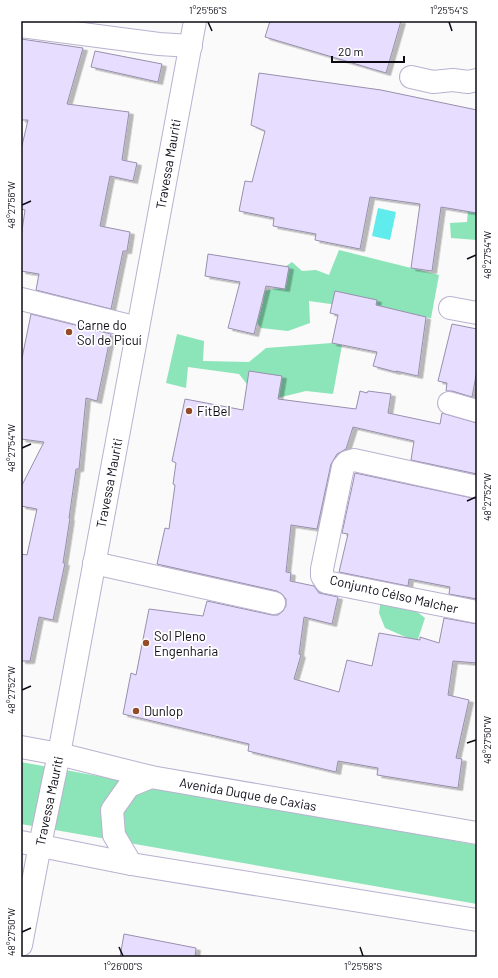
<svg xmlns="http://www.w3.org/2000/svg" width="498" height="978" font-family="Barlow,sans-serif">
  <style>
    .green { fill: #8ce4b9 }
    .water { fill: #60eced }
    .building { fill: #e7ddfe; stroke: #988fad; filter: url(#shadow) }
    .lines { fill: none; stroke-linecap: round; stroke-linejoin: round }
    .minor-casing { stroke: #bab1d0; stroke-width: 24 }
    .major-casing { stroke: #bab1d0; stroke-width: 24 }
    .minor { stroke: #fff; stroke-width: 22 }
    .major { stroke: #fff; stroke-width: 22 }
    .ticks { fill: none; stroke: #0e0a15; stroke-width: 1.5 }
    .poi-dot { fill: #944c28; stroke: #fff; stroke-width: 1.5 }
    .labels { text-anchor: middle; stroke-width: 3.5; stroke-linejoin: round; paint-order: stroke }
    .street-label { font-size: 13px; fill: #0e0a15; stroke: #fff }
    .poi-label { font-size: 13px; fill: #0e0a15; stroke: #fff; text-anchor: start }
    .neatline { fill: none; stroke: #0e0a15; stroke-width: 1.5 }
    .ticks-label { font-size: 10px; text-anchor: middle; fill: #0e0a15 }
  </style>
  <defs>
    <filter id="shadow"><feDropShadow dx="4.5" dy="2.5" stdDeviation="0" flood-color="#0004"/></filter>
  </defs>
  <rect width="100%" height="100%" fill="#fafafa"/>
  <!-- green -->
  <g class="green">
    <polygon points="477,197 477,240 451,238 450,223 467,222 468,211"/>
    <polygon points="339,250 439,275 431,318 309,301 310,323 288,331 261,328 257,323 263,301 263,291 279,288 285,289 285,267 292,262 302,271 316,270 329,275"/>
    <polygon points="177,334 204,341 203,361 249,362 266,348 332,343 342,345 333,394 306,391 261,402 239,374 188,367 186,388 166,383"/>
    <polygon points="381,598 415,610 425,618 417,642 385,628 379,613"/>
    <polygon points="21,762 477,845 477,904 21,824"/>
  </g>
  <!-- water -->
  <polygon class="water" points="378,208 396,212 390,240 372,236"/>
  <!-- building -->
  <g class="building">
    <polygon points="270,21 401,21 386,73 265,37"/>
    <polygon points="21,39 83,48 67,104 129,112 122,160 137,163 133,181 110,176 100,226 130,232 127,251 123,251 111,309 36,290 39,274 21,271 21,237 25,210 21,209 21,150 28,120 21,120"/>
    <polygon points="95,51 162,64 158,82 91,67"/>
    <polygon points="259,73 381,90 477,110 477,213 441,207 432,271 411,268 420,204 370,197 360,249 315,240 316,234 273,226 274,218 239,211 245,181 252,182 265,131 251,125"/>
    <polygon points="208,254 289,267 285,289 266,286 254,334 228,328 240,282 205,276"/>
    <polygon points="335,291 377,300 376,305 426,317 418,376 396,371 396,372 373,366 377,352 332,343 338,315 330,313"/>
    <polygon points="31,314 111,334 97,401 86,398 79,469 76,469 69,518 70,518 63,563 65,563 53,620 39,617 30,661 21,661 21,554 27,555 37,509 21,506 21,487 44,442 21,439 21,363"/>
    <polygon points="452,324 477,329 477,370 472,397 452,391 446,391 447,383 438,381"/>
    <polygon points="249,371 282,376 278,399 356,409 360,391 367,393 368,391 391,394 388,413 440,424 442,413 477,423 477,474 411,460 414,441 353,427 346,449 337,454 331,464 317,529 291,525 286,572 291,573 290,581 314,586 319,593 338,597 332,624 304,617 299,654 301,655 294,679 339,692 347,660 372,666 379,633 420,640 420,637 439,643 444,618 477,624 477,663 453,661 448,695 469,700 456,758 462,759 458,788 377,775 378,768 338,761 336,772 248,751 249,744 123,714 131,673 136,675 149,609 203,616 207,601 272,615 278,615 283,611 286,606 286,599 282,594 277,591 157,564 165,528 169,529 175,485 173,484 176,463 172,461 185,399 243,410"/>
    <polygon points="355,473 477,499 477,599 449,594 450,587 409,579 408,586 339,572 348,534 342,533"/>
    <polygon points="124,934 196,948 195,957 120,957"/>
  </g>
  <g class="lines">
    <defs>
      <g id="minor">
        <polyline points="21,26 159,44 191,46"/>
        <polyline points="411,77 433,82 453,80 468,82 477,80"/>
        <polyline points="21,299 138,328"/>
        <polyline points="450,308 477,313"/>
        <polyline points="449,403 477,411"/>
        <polyline points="477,487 354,460 347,462 343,467 322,569 322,576 326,582 477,612"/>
        <polyline points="94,563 274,603"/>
      </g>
      <g id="major">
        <polyline points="21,747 59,754 151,777 477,833"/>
        <polyline points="21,842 131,864 477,920"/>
        <polyline points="131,864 114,835 112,810 129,786 151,777"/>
        <polyline points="21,945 40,845 59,754 195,21"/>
      </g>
    </defs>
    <!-- minor casing -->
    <use href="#minor" class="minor-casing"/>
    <!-- major casing -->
    <use href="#major" class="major-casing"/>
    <!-- minor -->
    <use href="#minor" class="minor"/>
    <!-- major -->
    <use href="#major" class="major"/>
  </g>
  <!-- ticks -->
  <path class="ticks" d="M 208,22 L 212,31M 449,22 L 452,31M 22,205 L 31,201M 467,259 L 476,255M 22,448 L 31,444M 467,501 L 476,497M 22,690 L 31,686M 467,743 L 476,740M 22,932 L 31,928M 119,947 L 123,956M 360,947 L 363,956"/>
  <!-- markers -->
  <g class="poi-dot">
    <circle cx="69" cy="332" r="4"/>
    <circle cx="189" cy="411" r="4"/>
    <circle cx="146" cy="643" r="4"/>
    <circle cx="136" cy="711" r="4"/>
  </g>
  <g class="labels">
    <!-- street labels -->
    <g class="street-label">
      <text transform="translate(168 164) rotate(-80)" y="5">Travessa Mauriti</text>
      <text transform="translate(109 483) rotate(-79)" y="5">Travessa Mauriti</text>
      <text transform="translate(394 594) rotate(13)" y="5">Conjunto Célso Malcher</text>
      <text transform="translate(248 794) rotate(10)" y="5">Avenida Duque de Caxias</text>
      <text transform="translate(49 801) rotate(-78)" y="5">Travessa Mauriti</text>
    </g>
    <!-- poi labels -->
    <g class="poi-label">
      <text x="77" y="330">Carne do<tspan x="77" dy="15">Sol de Picuí</tspan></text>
      <text x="197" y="416">FitBel</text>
      <text x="154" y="641">Sol Pleno<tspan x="154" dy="15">Engenharia</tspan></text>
      <text x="144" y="716">Dunlop</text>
    </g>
  </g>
  <!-- border -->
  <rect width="498" height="978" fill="none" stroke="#ffffff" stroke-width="44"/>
  <!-- scale -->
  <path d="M332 56v6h72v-6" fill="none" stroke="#0e0a15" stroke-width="2"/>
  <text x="338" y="56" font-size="12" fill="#0e0a15" stroke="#ffffff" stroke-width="3" paint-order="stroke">20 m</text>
  <rect x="22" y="22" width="454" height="934" class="neatline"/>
  <g class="ticks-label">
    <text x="208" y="14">1°25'56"S</text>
    <text x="449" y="14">1°25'54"S</text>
    <text transform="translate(11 205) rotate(-90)" y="4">48°27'56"W</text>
    <text transform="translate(487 255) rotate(-90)" y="4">48°27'54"W</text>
    <text transform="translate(11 448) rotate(-90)" y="4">48°27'54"W</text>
    <text transform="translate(487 497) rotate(-90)" y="4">48°27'52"W</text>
    <text transform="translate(11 690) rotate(-90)" y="4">48°27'52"W</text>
    <text transform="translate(487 740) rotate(-90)" y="4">48°27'50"W</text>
    <text transform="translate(11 932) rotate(-90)" y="4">48°27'50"W</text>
    <text x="123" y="970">1°26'00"S</text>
    <text x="363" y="970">1°25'58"S</text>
  </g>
</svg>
